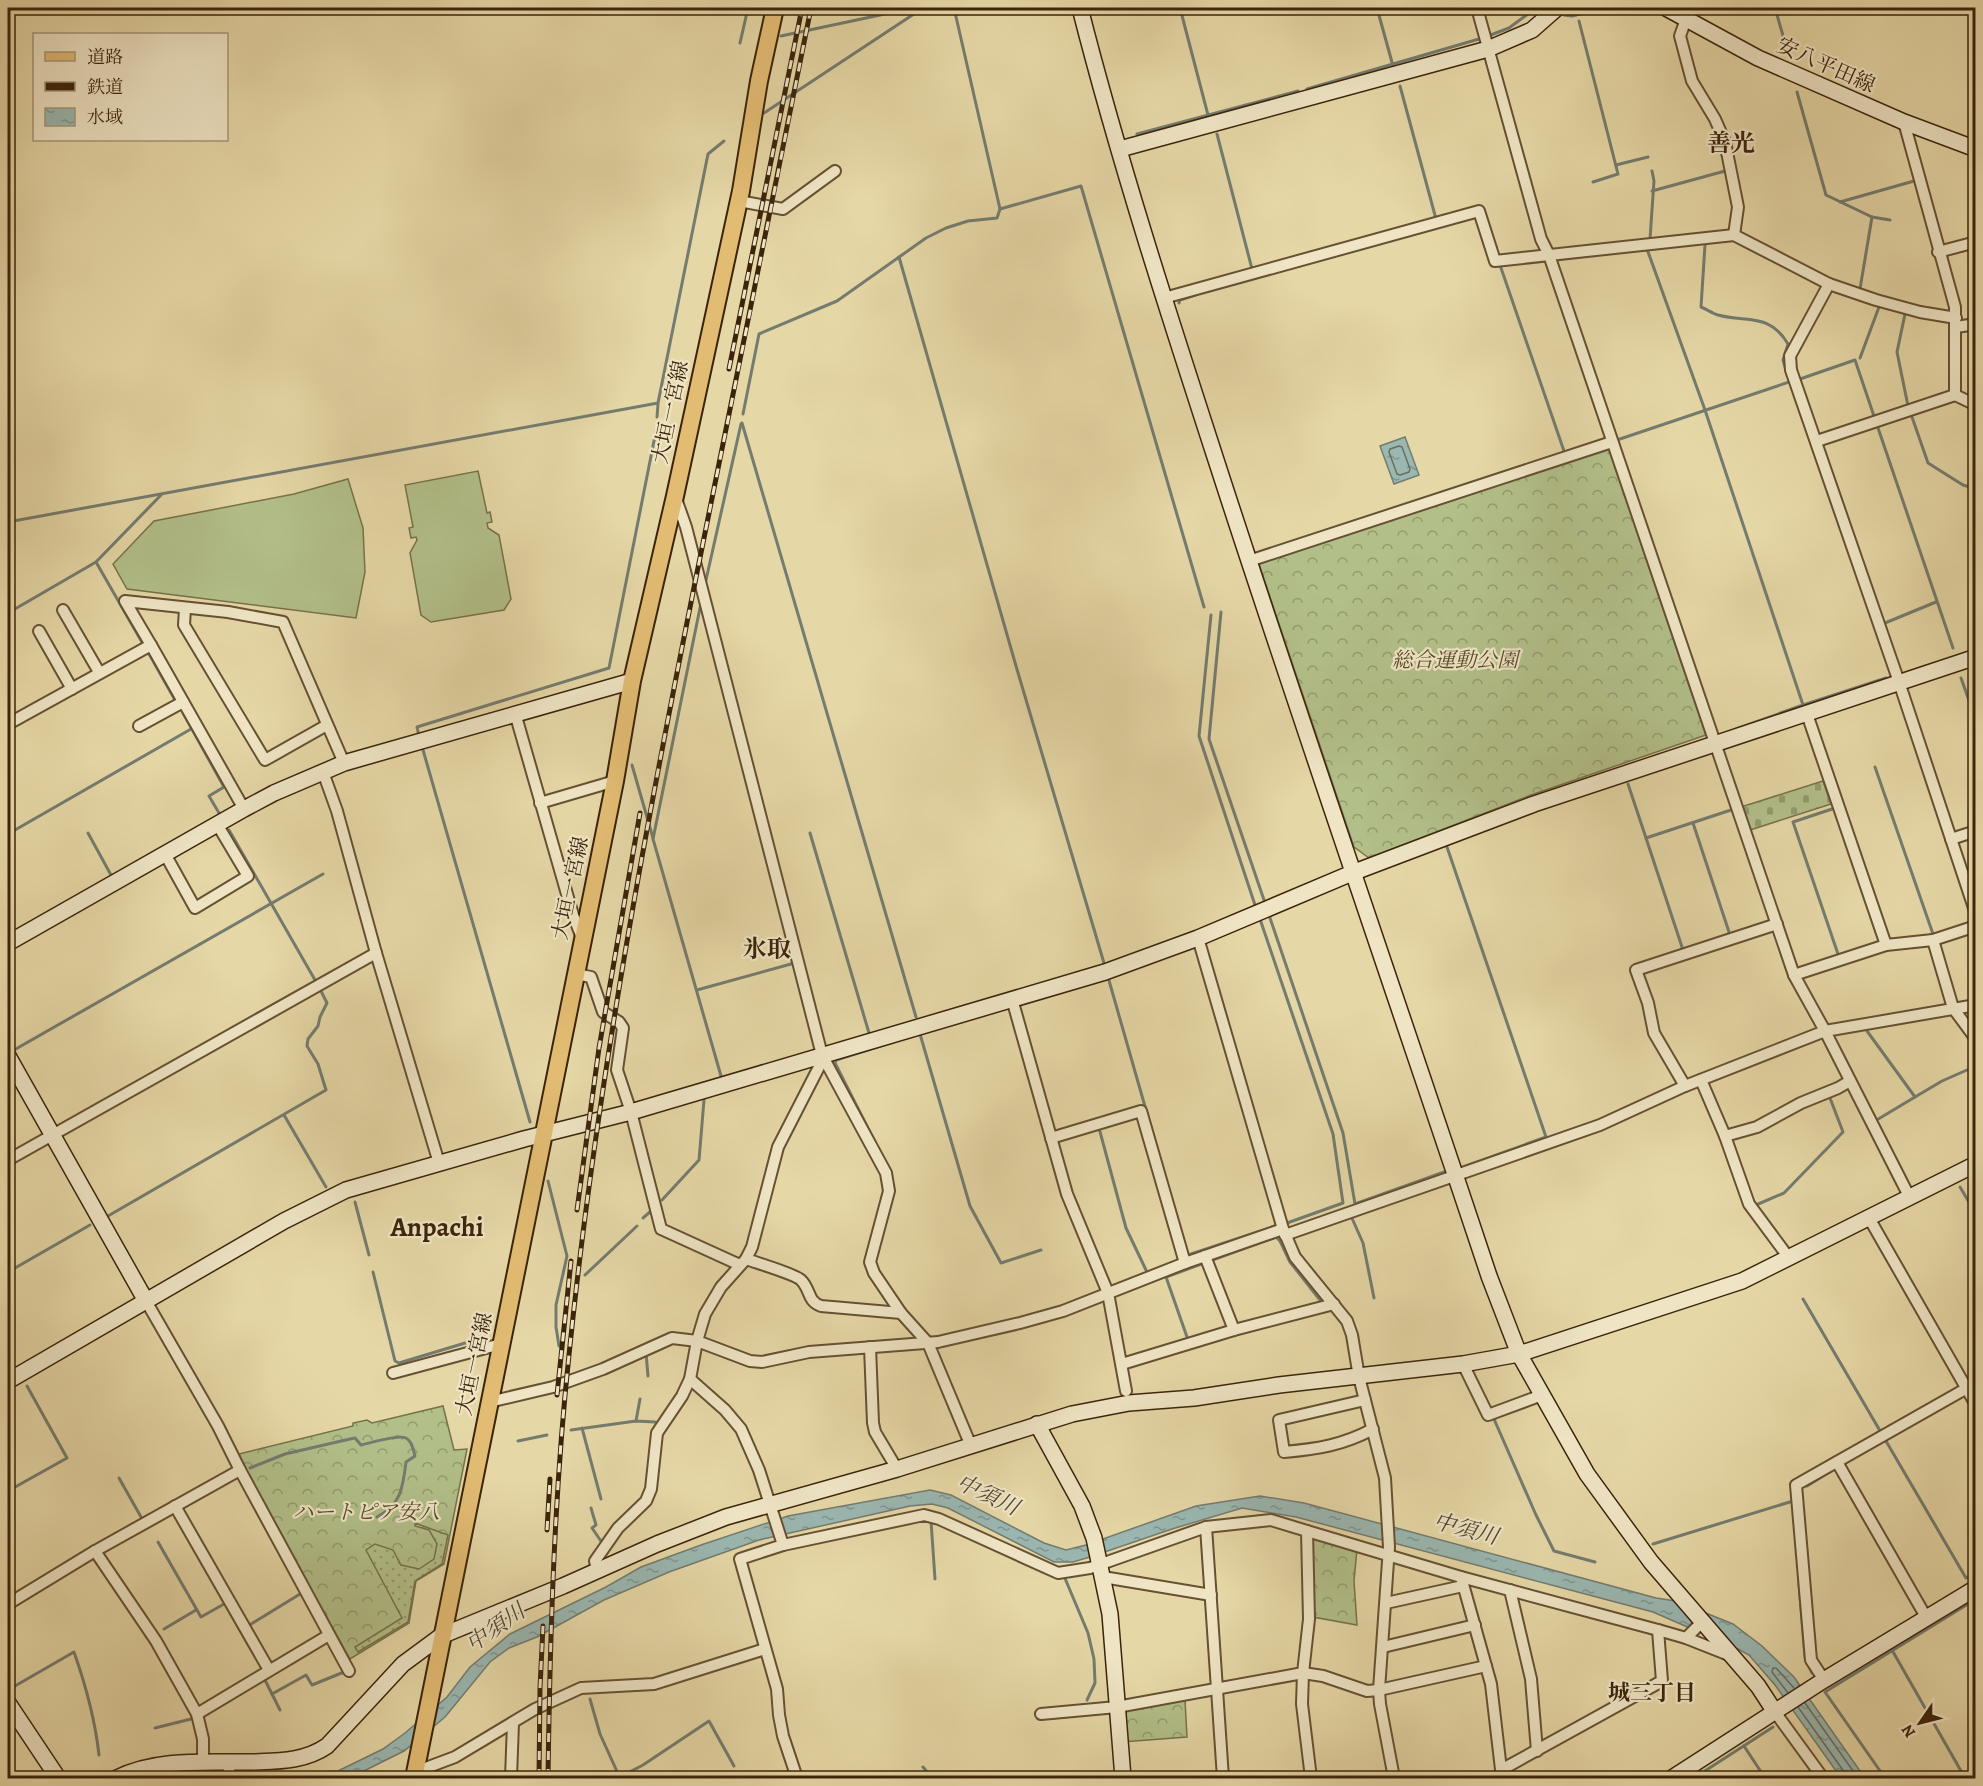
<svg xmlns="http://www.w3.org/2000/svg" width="1983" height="1786" font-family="Alegreya,'Noto Serif JP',serif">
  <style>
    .grass { fill: #b2bf89; stroke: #76724a; stroke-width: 1.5 }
    .forest { fill: url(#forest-crowns); stroke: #76724a; stroke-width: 1.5 }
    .cemetery { fill: url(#cemetery-stones); stroke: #76724a; stroke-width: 1.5 }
    .garden { fill: url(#garden-dots); stroke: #76724a; stroke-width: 1.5 }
    .water { fill: url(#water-ripples); stroke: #747c6f; stroke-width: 1.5 }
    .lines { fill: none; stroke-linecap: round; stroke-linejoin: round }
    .shore { stroke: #6a6e5e; stroke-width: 1.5 }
    .stream { stroke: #747c6f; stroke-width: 3 }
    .street-casing { stroke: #665132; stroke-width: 14 }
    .secondary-casing { stroke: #3b240b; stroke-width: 18 }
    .primary-casing { stroke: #3b240b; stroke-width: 20 }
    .street { stroke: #efe5c5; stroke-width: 10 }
    .secondary { stroke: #efe5c5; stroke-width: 15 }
    .primary { stroke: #e3bc73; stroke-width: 16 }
    .rail-casing { stroke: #3b240b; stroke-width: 5 }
    .rail { stroke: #efe5c5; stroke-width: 3; stroke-dasharray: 9; stroke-linecap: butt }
    .labels { text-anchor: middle; stroke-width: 4.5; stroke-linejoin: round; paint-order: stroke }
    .street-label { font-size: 21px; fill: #3b240b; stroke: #efe5c5 }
    .park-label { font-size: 21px; font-style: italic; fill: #594b2a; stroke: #efe5c5 }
    .water-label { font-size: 22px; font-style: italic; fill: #534934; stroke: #efe5c5 }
    .neighbourhood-label { font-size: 22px; font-weight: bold; fill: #3b240b; stroke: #efe5c5 }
    .quarter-label { font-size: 24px; font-weight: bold; fill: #3b240b; stroke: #efe5c5 }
    .district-label { font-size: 27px; font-weight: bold; fill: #3b240b; stroke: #efe5c5 }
  </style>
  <defs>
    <pattern id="forest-crowns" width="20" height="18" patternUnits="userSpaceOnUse" patternTransform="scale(1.5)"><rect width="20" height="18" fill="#b2bf89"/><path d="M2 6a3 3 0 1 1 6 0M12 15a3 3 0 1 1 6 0" fill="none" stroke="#929b6e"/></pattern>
    <pattern id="cemetery-stones" width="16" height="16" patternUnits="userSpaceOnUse" patternTransform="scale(1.5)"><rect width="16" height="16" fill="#b2bf89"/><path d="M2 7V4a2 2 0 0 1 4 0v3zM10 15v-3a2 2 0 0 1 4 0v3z" fill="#929b6e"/></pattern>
    <pattern id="garden-dots" width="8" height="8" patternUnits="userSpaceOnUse" patternTransform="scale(1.5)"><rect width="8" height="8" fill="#b2bf89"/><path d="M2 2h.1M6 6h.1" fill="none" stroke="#929b6e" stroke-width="1.8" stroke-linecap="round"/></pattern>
    <pattern id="water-ripples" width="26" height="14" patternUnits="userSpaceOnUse" patternTransform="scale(1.5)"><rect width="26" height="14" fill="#9ab7b1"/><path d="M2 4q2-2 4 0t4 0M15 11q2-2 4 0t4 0" fill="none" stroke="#7f958e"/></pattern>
  </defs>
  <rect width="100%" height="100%" fill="#e6d7a6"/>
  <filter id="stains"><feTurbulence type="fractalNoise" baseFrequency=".00333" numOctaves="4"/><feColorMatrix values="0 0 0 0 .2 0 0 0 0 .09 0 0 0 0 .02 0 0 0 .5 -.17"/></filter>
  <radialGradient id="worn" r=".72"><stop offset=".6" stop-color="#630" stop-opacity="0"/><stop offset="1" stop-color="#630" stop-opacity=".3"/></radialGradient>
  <!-- grass -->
  <g class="grass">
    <polygon points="478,471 487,513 490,512 492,522 487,523 488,528 499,535 511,599 504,610 431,622 421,615 410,553 417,540 416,537 411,538 409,528 413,527 405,485"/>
    <polygon points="348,479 363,528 365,572 356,618 127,589 113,564 154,521 294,494"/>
  </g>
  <!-- forest -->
  <g class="forest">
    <polygon points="1608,446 1706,735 1531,795 1369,858 1354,847 1259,564"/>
    <polygon points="443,1406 454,1450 467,1449 444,1564 416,1581 409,1623 350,1659 246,1474 239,1454 353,1426 353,1423 367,1420 372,1423"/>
    <polygon points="1310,1538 1357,1549 1354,1581 1357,1625 1313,1617"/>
    <polygon points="1185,1700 1187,1737 1122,1742 1120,1710"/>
  </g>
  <!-- cemetery -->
  <polygon class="cemetery" points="1823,781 1831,804 1750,830 1741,807"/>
  <!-- garden -->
  <polygon class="garden" points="415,1523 448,1535 442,1564 415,1581 408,1622 358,1652 355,1647 402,1618 366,1550 375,1544 393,1550 401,1565 419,1569 434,1559 437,1544 429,1530 415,1526"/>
  <!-- water -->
  <g class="water">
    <polygon points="1405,437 1419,475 1394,484 1380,446"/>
    <polygon points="930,1490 951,1495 1044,1543 1066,1550 1086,1545 1196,1506 1260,1496 1304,1503 1656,1598 1676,1601 1733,1624 1762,1646 1794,1677 1865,1778 1841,1778 1775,1685 1749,1655 1738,1649 1653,1612 1296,1517 1242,1508 1172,1529 1090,1557 1073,1562 1054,1562 948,1508 932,1504 910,1506 759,1540 669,1572 604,1600 537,1637 509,1648 490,1662 445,1717 404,1751 350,1778 158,1778 194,1776 236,1777 338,1771 383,1749 405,1733 447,1697 470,1667 510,1634 606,1587 641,1567 701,1545 788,1516"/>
  </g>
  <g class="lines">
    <!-- shore -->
    <g class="shore">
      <polygon points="1399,446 1402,447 1410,469 1409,472 1400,475 1397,474 1389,452 1390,449"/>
      <polyline points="1788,1693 1772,1672 1773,1668 1776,1668 1794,1688"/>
      <polyline points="1805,1703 1858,1778"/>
      <polyline points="1798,1707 1845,1773 1846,1778"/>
    </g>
    <!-- stream -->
    <g class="stream">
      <polyline points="1180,8 1208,115"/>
      <polyline points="1377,8 1393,66"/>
      <polyline points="1775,8 1788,53"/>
      <polyline points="1973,8 1976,17"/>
      <polyline points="1564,15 1572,16 1605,8"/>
      <polyline points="1579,21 1618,174 1593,182"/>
      <polyline points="781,36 885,14 895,8"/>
      <polyline points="1488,36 1509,28 1536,8 1540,9"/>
      <polyline points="740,43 748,8"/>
      <polyline points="1400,86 1436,219"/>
      <polyline points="1307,89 1479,39"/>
      <polyline points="1797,92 1826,195 1872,217 1890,220"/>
      <polyline points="764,113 923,8"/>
      <polyline points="1137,134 1298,91"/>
      <polyline points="1217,134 1252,269"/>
      <polyline points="1616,165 1648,157"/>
      <polyline points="1652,191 1725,171"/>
      <polyline points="1840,202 1914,181"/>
      <polyline points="1000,209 1081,186 1204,607"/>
      <polyline points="1650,239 1654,181 1652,171"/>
      <path d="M 1705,245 L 1701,307 C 1706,309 1712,313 1718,315 C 1747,323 1769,312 1788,344 L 1783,360 L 1787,374"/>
      <polyline points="1647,249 1705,410 1803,705 1736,729"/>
      <polyline points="899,257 1016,666 1104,963"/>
      <polyline points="1500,265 1564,451"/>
      <polyline points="1860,289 1872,217"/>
      <polyline points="1179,303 1180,300 1195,295"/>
      <polyline points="1905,314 1897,352 1908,406"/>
      <polyline points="1964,321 1976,318"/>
      <polyline points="1860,358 1879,307"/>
      <polyline points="1800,379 1855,360 1875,419"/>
      <polyline points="743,414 759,334 837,301 926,238 946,228 968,221 997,218 1000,209 954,8"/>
      <polyline points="657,417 658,404"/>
      <polyline points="1912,417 1928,463 1963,485 1976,489"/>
      <polyline points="742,423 916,1017"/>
      <polyline points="1877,425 1953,648"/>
      <polyline points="1617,440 1792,381"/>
      <polyline points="8,522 658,403 708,154 724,141"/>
      <polyline points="96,562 143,644"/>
      <polyline points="706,580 741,424"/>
      <polyline points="701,603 653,839 721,1076"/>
      <polyline points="1221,612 1209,739 1264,900"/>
      <polyline points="8,613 96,562 161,495"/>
      <polyline points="1211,615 1199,736 1255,905"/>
      <polyline points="1885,623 1936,602"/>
      <polyline points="148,652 175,700"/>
      <polyline points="1961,678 1976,720"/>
      <polyline points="1803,705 1886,678"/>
      <polyline points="183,713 224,787 209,796 219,813"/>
      <polyline points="419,736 417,727 609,668 656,431"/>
      <polyline points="423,750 530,1122"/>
      <polyline points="632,765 653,838"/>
      <polyline points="1875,767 1933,934"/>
      <polyline points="1628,784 1646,838"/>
      <polyline points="1835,808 1793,822 1839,957"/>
      <polyline points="1693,823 1730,935"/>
      <polyline points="229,830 315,980"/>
      <polyline points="88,833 111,875"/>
      <polyline points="810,833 869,1033"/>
      <polyline points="8,834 191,729"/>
      <polyline points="1447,847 1546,1137 1463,1167"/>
      <polyline points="1269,915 1343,1133 1355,1204 1447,1171"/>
      <polyline points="1260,919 1333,1134 1343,1203 1287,1223"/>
      <polyline points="1679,951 1683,950 1646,838 1734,809"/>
      <polyline points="1108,977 1166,1180"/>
      <polyline points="697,990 791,964"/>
      <polyline points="1867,1031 1915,1097 1875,1121"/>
      <polyline points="920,1034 970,1206 1001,1263 1041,1250"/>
      <polyline points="14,1050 323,874"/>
      <polyline points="1915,1097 1942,1081 1967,1070"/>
      <polyline points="284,1115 326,1187"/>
      <polyline points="1099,1128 1126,1228 1146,1270"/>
      <polyline points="875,1142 835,1063 836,1060 890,1043"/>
      <polyline points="548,1181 567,1256 556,1305 556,1327 559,1346"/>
      <polyline points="1960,1187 1976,1214"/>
      <polyline points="662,1200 699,1160 704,1100"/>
      <polyline points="355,1202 369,1255"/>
      <polyline points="1756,1205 1784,1193 1843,1132 1830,1098"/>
      <polyline points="108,1216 326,1090 318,1064 307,1046 308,1039 318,1026 320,1017 327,1003 321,991"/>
      <polyline points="1351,1216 1363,1243 1374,1298"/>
      <polyline points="643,1218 651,1211"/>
      <polyline points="1187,1253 1188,1255 1275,1226"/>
      <polyline points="8,1272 90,1225"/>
      <polyline points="373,1272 395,1361 399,1363 485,1337"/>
      <polyline points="585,1275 637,1226"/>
      <polyline points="1803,1299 1966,1578 1976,1573"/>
      <polyline points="1187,1337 1166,1277 1276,1237 1280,1241 1290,1262 1320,1300"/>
      <polyline points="646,1353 648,1376"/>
      <polyline points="1497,1417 1494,1419 1536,1515 1554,1551 1595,1562"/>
      <polyline points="636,1421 640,1399"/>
      <polyline points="582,1428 601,1499"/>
      <polyline points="571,1430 636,1421 655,1422"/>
      <polyline points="518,1441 547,1435"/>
      <path d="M 250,1468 L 285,1454 L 350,1439 L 355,1438 L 361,1445 C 369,1443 399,1434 406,1438 C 412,1441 413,1449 415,1456 L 406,1462 C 403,1487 401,1505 377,1517"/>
      <polyline points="119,1478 141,1517"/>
      <polyline points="1807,1486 1831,1471"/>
      <polyline points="8,1491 67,1458 27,1386"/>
      <polyline points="591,1508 596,1525 592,1528 603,1544"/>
      <polyline points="931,1521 935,1579"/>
      <polyline points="158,1542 201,1617 224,1604"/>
      <polyline points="1653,1544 1793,1501 1793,1503"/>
      <polyline points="1064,1576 1088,1633 1094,1659 1095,1683 1087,1700"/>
      <polyline points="1799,1584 1805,1657 1812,1673"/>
      <polyline points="248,1626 300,1594"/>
      <polyline points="164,1629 196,1610"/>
      <polyline points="1892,1650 1965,1778"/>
      <polyline points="265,1680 280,1710"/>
      <path d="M 8,1690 L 74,1652 C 86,1686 95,1719 99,1755"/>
      <polyline points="272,1694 306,1675 312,1685 344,1672"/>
      <polyline points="590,1699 600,1734 620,1778"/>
      <polyline points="155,1728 191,1719"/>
      <polyline points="1744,1746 1765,1778"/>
      <polyline points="923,1767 928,1773 924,1778"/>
      <polyline points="620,1777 643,1765 709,1721 734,1766"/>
      <polyline points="1465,1778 1497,1773"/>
      <polyline points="1694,1778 1773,1727"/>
      <polyline points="1885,1778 1825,1692 1968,1604"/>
      <polyline points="1951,1778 1962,1772"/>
    </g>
    <defs>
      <g id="street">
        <polyline points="1477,8 1541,239 1549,255 1794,975 1825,1031 1910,1198"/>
        <polyline points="1686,19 1680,36 1692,81 1715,119 1725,142 1738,207 1734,235"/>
        <polyline points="1904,122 1955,307 1955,395 1976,405"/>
        <polyline points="739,201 783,209 835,171"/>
        <polyline points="1938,252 1976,242"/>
        <polyline points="1829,284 1790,356 1791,370 1899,682 1976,914"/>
        <polyline points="1164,298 1479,211 1495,261 1734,235 1829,284 1876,300 1920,312 1956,318"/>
        <polyline points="1956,327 1976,324"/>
        <polyline points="1817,441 1955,395"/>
        <polyline points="675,496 686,527 822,1055 886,1173 889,1191 870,1262 874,1273 901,1313 928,1343 971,1446"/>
        <polyline points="1249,561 1612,442"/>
        <polyline points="185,608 184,625 265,760 327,725"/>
        <polyline points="63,610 99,672"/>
        <polyline points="39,631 72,689"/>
        <polyline points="151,645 244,809"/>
        <polyline points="515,713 573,915 582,938"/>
        <polyline points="1807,714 1886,945"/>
        <polyline points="8,724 151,645 125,601 228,612 283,622 344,763"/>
        <polyline points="139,726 183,702"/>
        <polyline points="323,772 337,811 376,953 439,1163"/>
        <polyline points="540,803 615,781"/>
        <polyline points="1951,839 1976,831"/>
        <polyline points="165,854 195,908 248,876 217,824"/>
        <polyline points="1198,938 1283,1229 1295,1257 1347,1321 1352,1335 1359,1377 1385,1478 1389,1547 1379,1690 1380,1704 1394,1778"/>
        <polyline points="1933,940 1976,926"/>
        <polyline points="576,974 591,977 603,1012 619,1022 623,1028 617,1070 631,1112 661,1229 740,1265"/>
        <polyline points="1794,975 1886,945 1933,940 1953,1008 1976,1039"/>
        <polyline points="1012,999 1067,1194 1108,1293 1126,1391"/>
        <polyline points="1701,1080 1725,1136 1749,1204 1789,1258"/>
        <polyline points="1685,1086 1654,1033 1648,1003 1636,970 1777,924"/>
        <polyline points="1725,1136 1757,1127 1801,1103 1838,1088 1850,1081"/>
        <polyline points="1051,1138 1141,1111 1185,1263"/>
        <polyline points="8,1160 376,953"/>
        <polyline points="1869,1218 1976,1405"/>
        <polyline points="1285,1235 1600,1125 1685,1086 1825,1031 1976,1005"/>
        <path d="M 746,1259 C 757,1263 795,1274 801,1280 C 811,1290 807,1301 821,1306 L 901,1313"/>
        <polyline points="146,1301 218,1426 240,1470 349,1671"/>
        <polyline points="1234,1330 1334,1304"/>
        <polyline points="870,1347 873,1423 875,1432 897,1469"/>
        <polyline points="1122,1364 1234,1330 1205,1256"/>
        <polyline points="1463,1364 1488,1415 1542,1395"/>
        <polyline points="393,1373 501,1344"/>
        <polyline points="690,1379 725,1410 741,1429 759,1470 783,1545 740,1559 777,1689 779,1715 783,1736 797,1778"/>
        <path d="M 1365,1400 L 1279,1420 L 1284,1452 C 1318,1449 1343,1445 1373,1429"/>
        <polyline points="489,1402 553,1387 603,1369 672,1338 697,1341 750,1361 762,1362 809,1352 938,1342 1020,1323 1063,1311 1185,1263 1283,1229"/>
        <polyline points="1837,1462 1926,1617"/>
        <polyline points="175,1506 269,1670"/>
        <polyline points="1206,1527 1223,1778"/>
        <polyline points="1307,1531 1461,1577 1658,1630 1662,1681 1501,1770"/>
        <polyline points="783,1545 924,1515 939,1519 1058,1573 1090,1568 1206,1527 1271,1520 1307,1531 1309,1619 1303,1673 1302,1704 1311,1778"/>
        <polyline points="95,1551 156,1641 197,1714 203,1739 203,1763"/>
        <polyline points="597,1570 595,1561 618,1528 646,1501 651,1489 657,1433 682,1396 690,1379 697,1341 705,1314 721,1287 746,1259 752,1247 778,1147 820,1065 822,1055"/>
        <polyline points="1103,1577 1211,1595"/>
        <polyline points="1461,1577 1491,1684 1502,1778"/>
        <polyline points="1510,1590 1531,1679 1537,1751"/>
        <polyline points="1386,1603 1463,1586"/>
        <polyline points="8,1604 95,1551 240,1470"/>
        <polyline points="1658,1630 1686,1638 1729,1655"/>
        <polyline points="1686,1638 1702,1622"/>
        <polyline points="1383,1647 1475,1625"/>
        <polyline points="1824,1680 1811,1660 1796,1485 1976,1383"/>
        <polyline points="1775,1712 1823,1778"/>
        <polyline points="197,1714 329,1635"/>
        <polyline points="1041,1714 1117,1707 1303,1673 1323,1676 1367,1691 1379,1690 1486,1666"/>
        <polyline points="415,1772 455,1757 535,1709 581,1688 654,1684 765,1649"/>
        <polyline points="229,1778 229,1762"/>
        <polyline points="511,1778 513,1723"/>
      </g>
      <g id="secondary">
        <path d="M 1080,8 C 1119,161 1168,312 1217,463 C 1305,735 1399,1005 1489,1276 L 1519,1354 L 1587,1474 L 1651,1562 L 1758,1686 L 1775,1712"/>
        <polyline points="1666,8 1758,58 1904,122 1976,149"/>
        <polyline points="1120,149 1488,49 1532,30 1557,8"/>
        <polyline points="8,943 244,809 274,793 344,763 632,681"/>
        <polyline points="8,1056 146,1301"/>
        <polyline points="8,1381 284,1221 346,1190 524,1139 631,1112 1105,972 1198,938 1352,873 1534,804 1976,657"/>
        <polyline points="1037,1424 1082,1506 1094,1538 1110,1614 1123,1778"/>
        <polyline points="8,1703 58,1778"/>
        <path d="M 117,1778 C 158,1757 211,1763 255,1762 C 281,1761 305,1761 327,1746 L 403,1664 L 441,1636 L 563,1586 L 657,1544 L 726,1517 L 897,1469 L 1072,1414 L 1129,1403 L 1194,1398 L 1279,1385 L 1463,1364 L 1519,1354 L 1742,1281 L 1976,1164"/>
        <polyline points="1672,1778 1824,1680 1976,1588"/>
      </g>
      <polyline id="primary" points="414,1778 615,781 632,681 675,496 741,191 759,81 775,8"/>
    </defs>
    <!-- street casing -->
    <use href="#street" class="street-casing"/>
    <!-- secondary casing -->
    <use href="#secondary" class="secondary-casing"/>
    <!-- primary casing -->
    <use href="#primary" class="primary-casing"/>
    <!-- street -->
    <use href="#street" class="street"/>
    <!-- secondary -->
    <use href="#secondary" class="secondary"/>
    <!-- primary -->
    <use href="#primary" class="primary"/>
    <defs>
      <g id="rail">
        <polyline points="729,369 802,8"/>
        <polyline points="577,1210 599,1048 640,813"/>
        <polyline points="557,1395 571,1261"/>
        <polyline points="547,1530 550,1479"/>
        <polyline points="539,1778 540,1688 543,1626"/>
        <path d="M 548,1778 C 550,1637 554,1496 569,1355 C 597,1080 649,809 704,538 C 740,361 776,184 811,8"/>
      </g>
    </defs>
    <!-- rail casing -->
    <use href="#rail" class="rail-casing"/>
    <!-- rail -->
    <use href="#rail" class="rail"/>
  </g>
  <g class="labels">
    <!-- street labels -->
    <g class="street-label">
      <text transform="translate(1826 65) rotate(24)" y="7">安八平田線</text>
      <text transform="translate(670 412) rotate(-78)" y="7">大垣一宮線</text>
      <text transform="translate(570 888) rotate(-78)" y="7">大垣一宮線</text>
      <text transform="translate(474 1364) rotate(-78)" y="7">大垣一宮線</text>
    </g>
    <!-- park labels -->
    <g class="park-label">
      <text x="1455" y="667">総合運動公園</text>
      <text x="366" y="1519">ハートピア安八</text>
    </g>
    <!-- water labels -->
    <g class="water-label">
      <text transform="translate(988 1494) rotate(25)" y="8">中須川</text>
      <text transform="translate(1466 1528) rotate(15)" y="8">中須川</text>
      <text transform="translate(495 1627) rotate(-35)" y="8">中須川</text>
    </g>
    <!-- neighbourhood labels -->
    <g class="neighbourhood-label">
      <text x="1652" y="1700">城三丁目</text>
    </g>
    <!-- quarter labels -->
    <g class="quarter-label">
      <text x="1731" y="151">善光</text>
      <text x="767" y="957">氷取</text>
    </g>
    <!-- district labels -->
    <g class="district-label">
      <text x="437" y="1236">Anpachi</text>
    </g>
  </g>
  <!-- margin -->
  <rect width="1983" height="1786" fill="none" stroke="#e6d7a6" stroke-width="30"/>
  <rect x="9" y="9" width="1965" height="1768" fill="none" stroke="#3b240b" stroke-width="3"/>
  <rect x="15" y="15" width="1953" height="1756" fill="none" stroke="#3b240b" stroke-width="1.5"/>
  <!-- legend -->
  <rect x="33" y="33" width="195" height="108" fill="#efe5c5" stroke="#a7987b" stroke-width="1.5"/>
  <rect x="45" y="52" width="30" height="9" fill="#e3bc73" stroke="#a7987b" stroke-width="1.5"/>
  <text x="87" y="63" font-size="18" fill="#3b240b">道路</text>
  <rect x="45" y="82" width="30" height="9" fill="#3b240b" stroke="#a7987b" stroke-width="1.5"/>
  <text x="87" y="93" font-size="18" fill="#3b240b">鉄道</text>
  <rect x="45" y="108" width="30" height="18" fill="url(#water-ripples)" stroke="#a7987b" stroke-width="1.5"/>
  <text x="87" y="123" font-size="18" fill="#3b240b">水域</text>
  <!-- north arrow -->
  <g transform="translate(1920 1723) rotate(235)" stroke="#efe5c5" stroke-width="4.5" paint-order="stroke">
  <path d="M0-4.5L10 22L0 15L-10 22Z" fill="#3b240b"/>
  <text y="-9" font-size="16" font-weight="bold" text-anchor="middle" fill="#3b240b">N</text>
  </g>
  <rect width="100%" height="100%" filter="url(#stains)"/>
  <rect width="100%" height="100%" fill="url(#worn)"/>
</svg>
